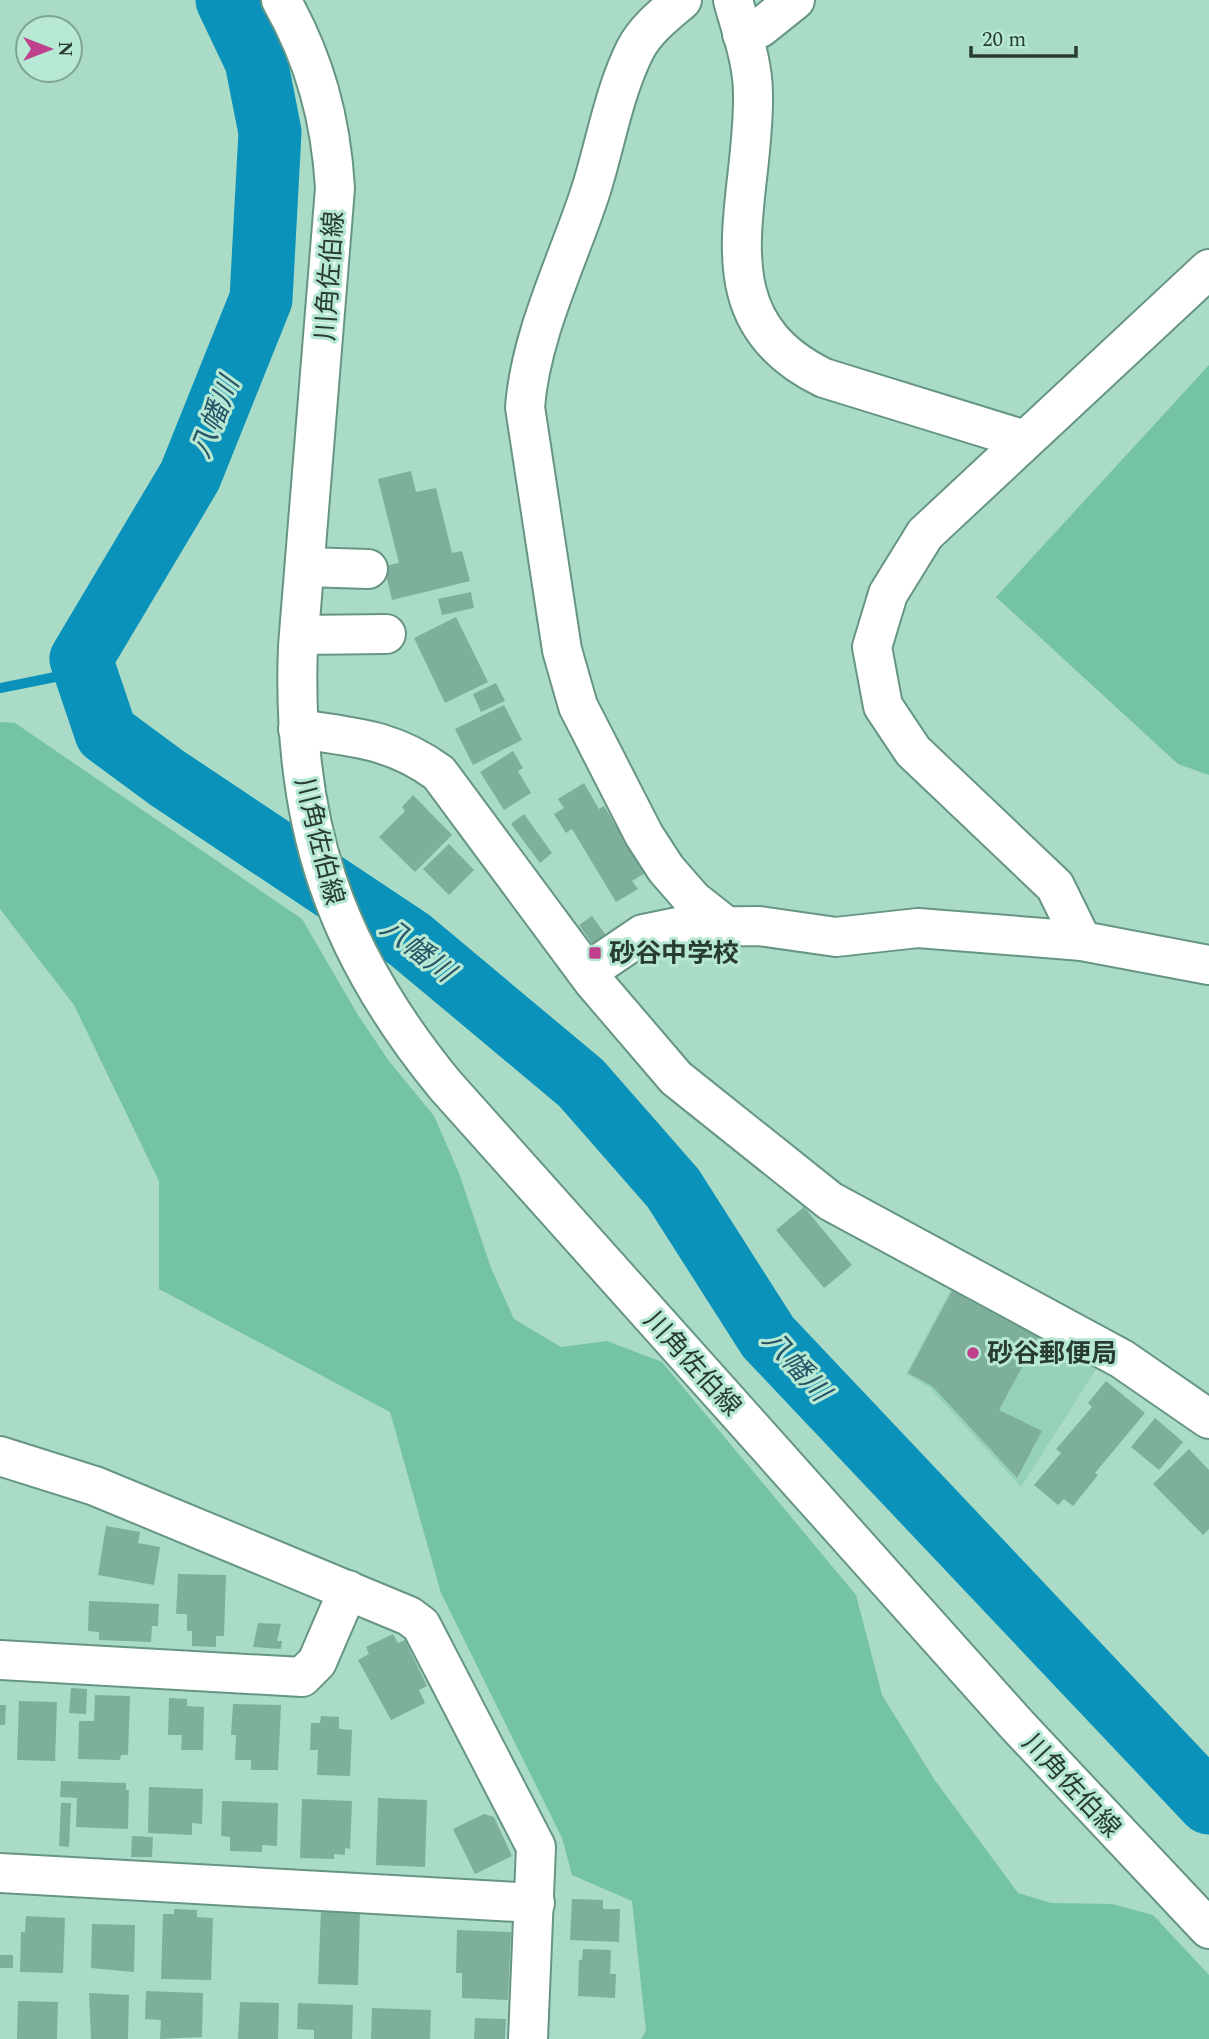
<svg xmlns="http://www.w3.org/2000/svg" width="1209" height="2039" font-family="Spectral,'Noto Sans JP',serif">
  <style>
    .built { fill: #95d0b8 }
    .green { fill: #74c3a5 }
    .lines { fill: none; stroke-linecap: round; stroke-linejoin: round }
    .stream { stroke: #0a92bb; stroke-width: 10 }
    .river { stroke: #0a92bb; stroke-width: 63 }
    .building { fill: #7eaf9b }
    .minor-casing { stroke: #669683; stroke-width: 42 }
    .major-casing { stroke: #669683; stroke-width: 42 }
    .minor { stroke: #fff; stroke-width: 38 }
    .major { stroke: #fff; stroke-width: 38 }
    .poi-dot { fill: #bf408d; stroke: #b6e8d3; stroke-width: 2.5 }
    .labels { text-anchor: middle; stroke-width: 6; stroke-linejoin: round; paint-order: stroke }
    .street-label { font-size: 26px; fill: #283c34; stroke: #b6e8d3 }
    .poi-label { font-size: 26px; font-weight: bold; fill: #283c34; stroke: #b6e8d3; text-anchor: start }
    .water-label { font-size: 28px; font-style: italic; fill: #275567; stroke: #b6e8d3 }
  </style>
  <rect width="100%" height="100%" fill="#a9dbc6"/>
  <!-- built -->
  <polygon class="built" points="951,1289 1098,1366 1021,1487 930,1388 906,1374"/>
  <!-- green -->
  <g class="green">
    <polygon points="1209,365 1209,775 1178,764 996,597"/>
    <polygon points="0,722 15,723 302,919 358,1015 389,1061 434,1116 459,1173 491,1268 514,1319 561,1347 607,1341 662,1362 856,1595 882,1695 934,1779 1018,1893 1051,1903 1112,1904 1153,1915 1209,1975 1209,2039 641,2039 646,2031 632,1901 572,1875 562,1838 441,1593 390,1412 159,1289 159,1181 74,1005 0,909"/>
  </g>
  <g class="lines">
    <!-- stream -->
    <polyline class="stream" points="0,688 85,671"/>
    <!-- river -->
    <polyline class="river" points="227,0 256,61 270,132 261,299 190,476 81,659 106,733 167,778 410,940 581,1083 673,1188 768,1337 1209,1803"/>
  </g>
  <!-- building -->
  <g class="building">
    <polygon points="411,471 416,492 436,488 452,553 462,551 470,581 392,600 384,566 399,563 378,479"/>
    <polygon points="471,592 474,608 442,615 438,599"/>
    <polygon points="456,617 488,682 445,703 414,638"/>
    <polygon points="496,683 505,701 481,712 473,694"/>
    <polygon points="504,705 522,740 473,765 455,729"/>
    <polygon points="513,751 523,768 518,771 531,793 504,810 480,772"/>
    <polygon points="584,783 599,809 604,806 645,873 632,881 638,889 616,902 572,829 566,833 554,814 564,808 558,799"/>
    <polygon points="413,795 452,835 415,872 379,837 405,811 402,807"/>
    <polygon points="524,814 552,853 540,863 511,824"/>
    <polygon points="449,844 474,870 449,895 423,869"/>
    <polygon points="592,916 608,938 595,948 579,925"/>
    <polygon points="804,1207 852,1265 824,1288 776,1230"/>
    <polygon points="952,1291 1038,1337 999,1410 1042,1431 1017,1478 932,1386 908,1373"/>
    <polygon points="1106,1381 1145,1413 1095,1473 1098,1475 1073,1506 1064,1499 1058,1505 1034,1485 1061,1453 1056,1449 1092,1407 1088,1403"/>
    <polygon points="1155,1418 1183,1442 1159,1470 1131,1447"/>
    <polygon points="1189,1449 1209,1470 1209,1529 1203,1535 1153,1484"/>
    <polygon points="106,1526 140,1532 138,1543 160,1547 154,1585 98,1575"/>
    <polygon points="178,1574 226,1575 224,1636 216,1636 216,1647 192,1646 192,1631 187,1631 187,1614 176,1614"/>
    <polygon points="89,1601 159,1604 158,1626 152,1626 151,1642 99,1640 99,1632 88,1631"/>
    <polygon points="258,1623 281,1624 277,1641 282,1641 281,1649 253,1647"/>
    <polygon points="393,1634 398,1643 405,1640 427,1686 419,1690 425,1703 391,1720 358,1660 369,1654 366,1647"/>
    <polygon points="71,1688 87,1689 86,1714 69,1713"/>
    <polygon points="95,1695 130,1696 128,1755 121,1755 120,1760 78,1759 79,1721 94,1721"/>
    <polygon points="169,1698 187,1699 187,1706 204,1707 203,1750 181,1750 182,1735 168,1735"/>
    <polygon points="19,1701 57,1702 55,1761 17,1760"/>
    <polygon points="233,1704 281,1705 278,1770 251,1770 251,1760 235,1760 236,1735 231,1735"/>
    <polygon points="0,1705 6,1705 5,1725 0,1725"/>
    <polygon points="321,1716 339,1717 339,1729 352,1730 350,1776 317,1775 318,1750 310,1750 311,1723 320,1723"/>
    <polygon points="61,1781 126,1783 126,1790 129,1790 128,1829 76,1827 77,1798 60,1797"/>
    <polygon points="149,1787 203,1789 202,1824 192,1823 192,1835 148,1833"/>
    <polygon points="378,1798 427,1800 425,1867 376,1865"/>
    <polygon points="302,1799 352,1801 350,1849 345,1848 345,1855 334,1854 334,1859 300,1858"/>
    <polygon points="222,1801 278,1803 277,1846 262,1845 262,1852 230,1851 230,1837 221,1836"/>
    <polygon points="61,1803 71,1803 69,1847 59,1846"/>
    <polygon points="484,1814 494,1817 512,1856 475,1874 453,1829"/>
    <polygon points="132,1836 153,1837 152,1857 131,1857"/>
    <polygon points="572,1899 603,1900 603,1909 620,1909 619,1942 570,1940"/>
    <polygon points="174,1909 197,1910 197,1917 213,1918 211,1980 161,1979 163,1914 174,1914"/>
    <polygon points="321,1909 360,1911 358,1985 318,1984"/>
    <polygon points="26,1916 65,1918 63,1973 20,1972 21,1932 25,1932"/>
    <polygon points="92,1924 135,1925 134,1972 91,1968"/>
    <polygon points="457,1930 511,1932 508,2000 462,1998 462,1973 456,1973"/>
    <polygon points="583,1949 611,1950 610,1974 616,1974 615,1998 578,1996 579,1960 582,1960"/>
    <rect x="0" y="1955" width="13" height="13"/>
    <polygon points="146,1991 203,1993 202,2037 160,2039 161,2020 145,2019"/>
    <polygon points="89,1993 129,1995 128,2039 91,2039"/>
    <polygon points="18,2001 58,2002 57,2039 17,2039"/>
    <polygon points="240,2002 279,2003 278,2039 238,2039"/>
    <polygon points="298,2003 353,2005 352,2039 314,2039 314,2030 297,2029"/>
    <polygon points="372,2008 431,2010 430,2039 371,2039"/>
    <polygon points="475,2018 506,2019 505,2039 474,2039"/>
  </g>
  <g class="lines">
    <defs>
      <g id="minor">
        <path d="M 682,0 C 664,15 645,30 635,50 C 613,94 605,147 590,193 C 567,263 531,333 525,407 L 562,650 L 578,706 L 644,835 L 666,869 L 693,900 L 726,926"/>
        <path d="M 733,0 C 741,30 753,62 753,94 C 755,205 698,317 824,378 L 1025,440"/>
        <polyline points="742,34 760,28 795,0"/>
        <polyline points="305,567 368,569"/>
        <polyline points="300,635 386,634"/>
        <polyline points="1082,941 1055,886 913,751 883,706 872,647 888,594 925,534 1209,269"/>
        <polyline points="587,972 643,934 677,927 759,926 836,937 918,928 1082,941 1209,965"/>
        <polyline points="0,1456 95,1486 409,1616 421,1625 536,1847 528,2039"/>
        <polyline points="0,1660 302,1677 317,1662 348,1590"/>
        <polyline points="0,1873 535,1903"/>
      </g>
      <g id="major">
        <path d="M 281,0 C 315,60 331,120 335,188 L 298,646 C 291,821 334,950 445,1085 L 1018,1726 L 1209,1929"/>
        <path d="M 298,729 C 353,737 393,739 439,773 L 593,981 L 676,1078 L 830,1201 L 1122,1359 L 1209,1419"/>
      </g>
    </defs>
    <!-- minor casing -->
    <use href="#minor" class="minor-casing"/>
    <!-- major casing -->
    <use href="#major" class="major-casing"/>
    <!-- minor -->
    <use href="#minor" class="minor"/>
    <!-- major -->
    <use href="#major" class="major"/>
  </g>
  <!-- markers -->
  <g class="poi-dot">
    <rect x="588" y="946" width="14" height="14" rx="3.5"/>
    <circle cx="973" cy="1353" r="7"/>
  </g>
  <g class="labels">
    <!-- street labels -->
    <g class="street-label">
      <text transform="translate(329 276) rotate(-86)" y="9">川角佐伯線</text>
      <text transform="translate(320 841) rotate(76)" y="9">川角佐伯線</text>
      <text transform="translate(693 1363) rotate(48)" y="9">川角佐伯線</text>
      <text transform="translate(1072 1785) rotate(47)" y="9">川角佐伯線</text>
    </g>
    <!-- poi labels -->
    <g class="poi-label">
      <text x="609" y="962">砂谷中学校</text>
      <text x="987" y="1362">砂谷郵便局</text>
    </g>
    <!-- water labels -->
    <g class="water-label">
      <text transform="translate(214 417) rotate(-68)" y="10">八幡川</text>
      <text transform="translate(418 949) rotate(38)" y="10">八幡川</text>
      <text transform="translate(797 1365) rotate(48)" y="10">八幡川</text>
    </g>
  </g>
  <!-- north arrow -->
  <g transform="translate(49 49) rotate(90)"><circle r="33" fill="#b6e8d3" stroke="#7da393" stroke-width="2"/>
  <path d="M0-5L12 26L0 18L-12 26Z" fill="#bf408d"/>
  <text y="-10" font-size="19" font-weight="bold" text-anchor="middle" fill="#283c34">N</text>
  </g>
  <!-- scale -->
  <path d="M971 46v10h105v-10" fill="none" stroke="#283c34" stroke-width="3.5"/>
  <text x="982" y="46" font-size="21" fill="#283c34" stroke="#b6e8d3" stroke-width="5" paint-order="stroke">20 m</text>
</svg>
